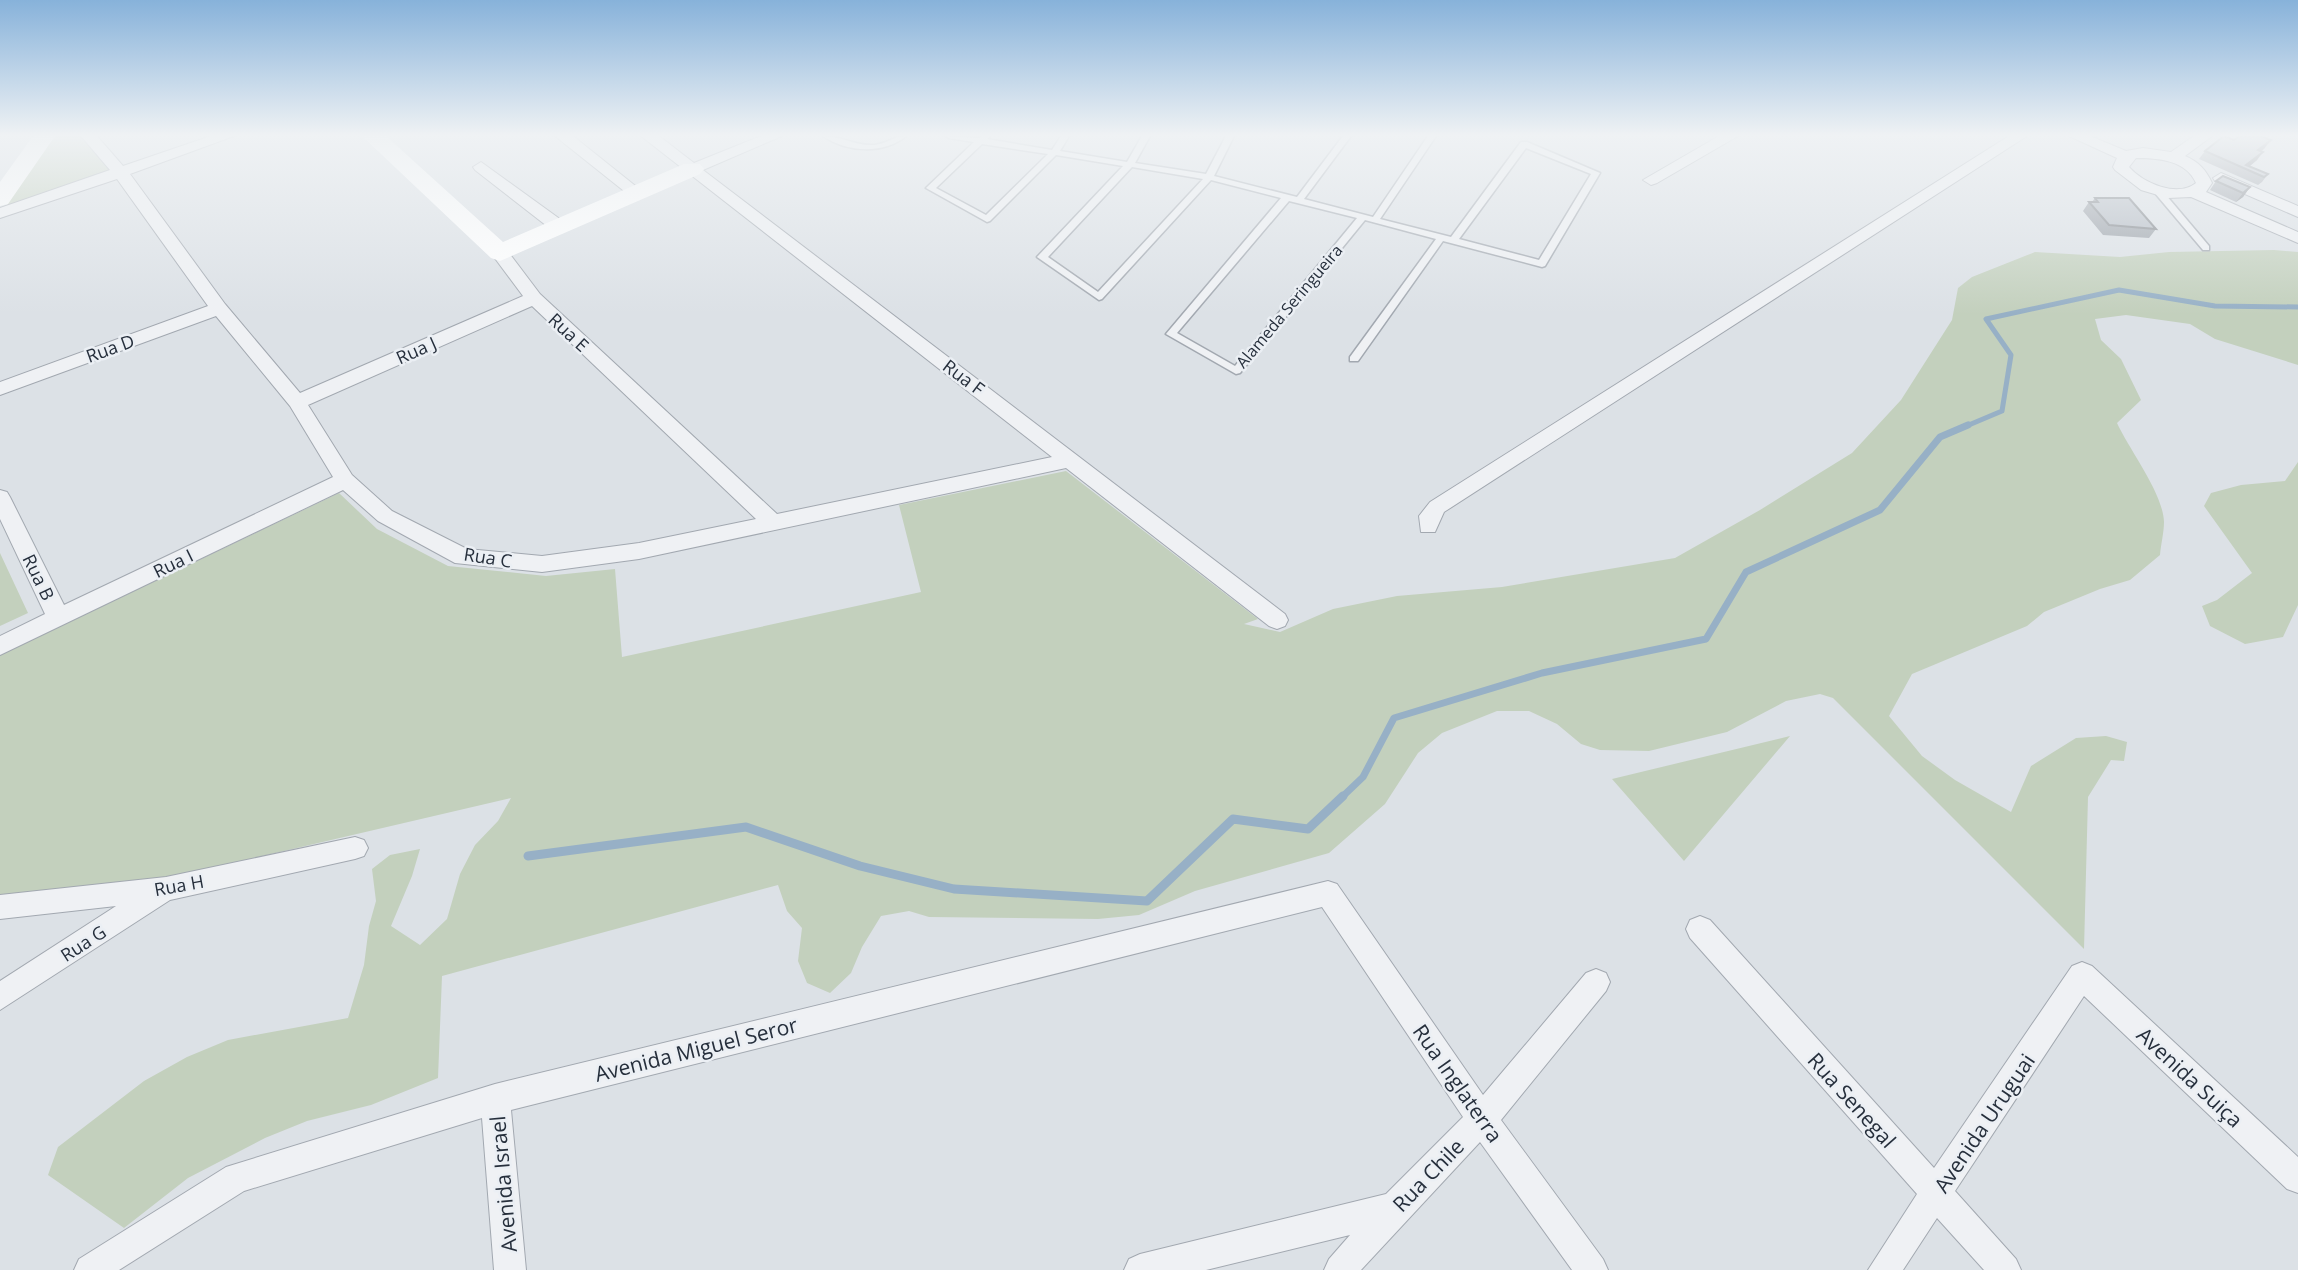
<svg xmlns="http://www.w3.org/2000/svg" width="2298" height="1270" font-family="'Open Sans',sans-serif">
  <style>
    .green { fill: #c3d0bd }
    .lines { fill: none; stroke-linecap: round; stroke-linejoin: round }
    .stream-far2 { stroke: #97b0c6; stroke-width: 5 }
    .stream-far1 { stroke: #97b0c6; stroke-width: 7 }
    .stream { stroke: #97b0c6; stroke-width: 9 }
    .lane-casing { stroke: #a2a8b0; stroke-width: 3 }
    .street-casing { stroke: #a2a8b0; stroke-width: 2 }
    .lane { fill: #eff1f4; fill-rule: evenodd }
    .street { fill: #eff1f4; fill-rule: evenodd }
    .secondary { fill: #fff; fill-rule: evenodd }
    .wall { fill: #9aa0a8 }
    .shaded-wall { fill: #7d8288 }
    .building { fill: #b3bac3; stroke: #7d8288; stroke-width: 2 }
    .labels { text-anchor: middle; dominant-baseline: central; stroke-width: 5; stroke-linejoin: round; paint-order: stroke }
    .far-street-label { font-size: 16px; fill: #262f3c; stroke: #ebeff4 }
    .street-label { font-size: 18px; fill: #262f3c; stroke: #ebeff4 }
    .near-street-label { font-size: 21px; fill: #262f3c; stroke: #ebeff4 }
  </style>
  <rect width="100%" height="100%" fill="#dce1e6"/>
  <path class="green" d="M 54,136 L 84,136 L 113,169 L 6,206 Z
    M 2274,250 L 2298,252 L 2298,365 L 2215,339 L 2190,324 L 2126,315 L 2095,319 L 2101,340 L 2121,359 L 2141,400 L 2117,423 C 2130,451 2163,493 2164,522 C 2164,532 2161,544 2160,555 L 2130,580 L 2100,589 L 2044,612 L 2027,626 L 1912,674 L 1889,716 L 1922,756 L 1955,780 L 2011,812 L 2031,766 L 2076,738 L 2106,736 L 2127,742 L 2124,761 L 2111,760 L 2088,797 L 2084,949 L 1833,698 L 1820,694 L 1786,701 L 1727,732 L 1649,751 L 1600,750 L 1581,744 L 1557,724 L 1529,711 L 1497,711 L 1442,733 L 1418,753 L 1385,804 L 1329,853 L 1195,891 L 1139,915 L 1098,919 L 929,917 L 909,911 L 881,916 L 862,947 L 851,973 L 830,993 L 807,983 L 798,961 L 802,928 L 787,911 L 778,885 L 442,976 L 438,1078 L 371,1105 L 307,1121 L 265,1138 L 188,1178 L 124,1228 L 48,1175 L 58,1147 L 144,1081 L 187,1057 L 228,1040 L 348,1018 L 364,965 L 369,926 L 376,901 L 372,869 L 390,855 L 420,849 L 412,876 L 391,926 L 420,945 L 447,919 L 460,874 L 475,845 L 498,821 L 511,798 L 168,878 L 0,896 L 0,655 L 339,493 L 377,529 L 448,566 L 546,576 L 615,569 L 622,657 L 921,592 L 899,505 L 1066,471 L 1258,619 L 1244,624 L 1280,632 L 1333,609 L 1397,596 L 1502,587 L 1675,558 L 1760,510 L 1852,453 L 1901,400 L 1952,320 L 1958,288 L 1972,277 L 2035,252 L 2120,257 L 2169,252 Z
    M 2298,462 L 2298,605 L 2283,637 L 2245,644 L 2210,626 L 2202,606 L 2217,600 L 2252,573 L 2204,506 L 2211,493 L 2241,485 L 2285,481 Z
    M 0,553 L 28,613 L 0,626 Z
    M 1790,736 L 1684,861 L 1612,779 Z"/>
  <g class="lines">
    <path class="stream-far2" d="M 1964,427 L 2002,411 L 2011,355 L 1986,319 L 2119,290 L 2215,306 L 2298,307"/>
    <path class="stream-far1" d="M 1341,798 L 1363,777 L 1394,718 L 1542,673 L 1706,639 L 1746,572 L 1880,510 L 1940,437 L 1968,425"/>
    <path class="stream" d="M 528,856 L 746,827 L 860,866 L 954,889 L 1147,901 L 1233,819 L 1308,829 L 1343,796"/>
    <defs>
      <path id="lane" d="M 823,136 C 840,136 856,146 874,145 C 886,144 894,136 906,136 C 883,155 846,152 823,136 Z
        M 945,136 L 979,138 L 981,136 L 990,136 L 987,139 L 1052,150 L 1061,136 L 1069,136 L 1060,151 L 1127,162 L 1142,136 L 1150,136 L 1135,163 L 1206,174 L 1226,136 L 1234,136 L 1214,176 L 1297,197 L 1343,136 L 1351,136 L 1304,199 L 1373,217 L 1428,136 L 1436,136 L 1380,219 L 1451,237 L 1521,142 L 1527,142 L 1600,173 L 1545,266 L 1542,267 L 1443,241 L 1358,361 L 1350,361 L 1350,357 L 1436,239 L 1365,220 L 1240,373 L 1236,374 L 1166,334 L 1281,198 L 1211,180 L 1102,299 L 1099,300 L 1037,257 L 1123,166 L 1056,155 L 990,221 L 987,222 L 926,188 L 974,142 L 949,138 ZM 982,144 L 1048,154 L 986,215 L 936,188 ZM 1526,148 L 1591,174 L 1539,260 L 1459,239 ZM 1132,167 L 1203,179 L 1098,292 L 1048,257 ZM 1289,201 L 1357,218 L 1235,366 L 1177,333 Z
        M 2157,187 L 2160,188 L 2209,246 L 2209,250 L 2203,250 L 2154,192 L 2154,188 Z"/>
      <path id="street" d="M 81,136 L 97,136 L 123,166 L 211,136 L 234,136 L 130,174 L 225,304 L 300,393 L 523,296 L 491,253 L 500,248 L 506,249 L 540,294 L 777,514 L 1052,457 L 641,136 L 659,136 L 694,163 L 761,136 L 782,136 L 703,170 L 1285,614 L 1288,620 L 1285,626 L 1277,629 L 1269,626 L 1066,468 L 639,559 L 542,572 L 455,563 L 378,521 L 343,490 L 0,655 L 0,636 L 45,614 L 0,519 L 0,490 L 7,492 L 10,497 L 64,605 L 333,477 L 290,406 L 216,316 L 0,395 L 0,382 L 208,306 L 117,179 L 0,218 L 0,208 L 110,170 ZM 532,306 L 756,519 L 639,543 L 542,556 L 467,549 L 392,511 L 352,475 L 308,405 Z
        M 555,136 L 573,136 L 643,192 L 641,195 L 629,195 Z
        M 1719,136 L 1738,136 L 1657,183 L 1651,185 L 1643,180 Z
        M 2009,136 L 2027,136 L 1444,512 L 1435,532 L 1421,532 L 1419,516 L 1430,502 Z
        M 2069,136 L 2090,136 L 2126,151 L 2143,148 L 2171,152 L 2194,136 L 2212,136 L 2185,156 C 2199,162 2206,170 2212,183 L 2206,192 L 2298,232 L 2298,243 L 2191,197 L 2168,198 L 2141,190 L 2115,170 L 2113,167 L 2117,158 ZM 2136,158 C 2158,158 2186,160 2196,183 C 2177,198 2143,183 2129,167 Z
        M 481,162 L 564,222 L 566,226 L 564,230 L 552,230 L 475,170 L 473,167 Z
        M 2221,173 L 2298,206 L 2298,217 L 2215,181 L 2213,178 Z
        M 355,837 L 364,840 L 368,848 L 364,856 L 355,859 L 170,900 L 0,1010 L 0,981 L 116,906 L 0,919 L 0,895 L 166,877 Z
        M 1328,881 L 1337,884 L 1483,1095 L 1586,973 L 1596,969 L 1606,973 L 1610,982 L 1606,991 L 1501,1120 L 1603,1259 L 1608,1270 L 1572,1270 L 1480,1142 L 1361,1270 L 1324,1270 L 1329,1259 L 1350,1235 L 1206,1270 L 1124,1270 L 1129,1259 L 1140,1254 L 1386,1194 L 1463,1117 L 1322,907 L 511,1110 L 526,1270 L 494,1270 L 482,1118 L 244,1191 L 119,1270 L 74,1270 L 79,1259 L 226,1167 L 495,1084 Z
        M 1700,916 L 1710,920 L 1934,1168 L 2072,966 L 2082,962 L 2092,966 L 2298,1157 L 2298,1193 L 2287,1189 L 2084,996 L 1955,1191 L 2016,1259 L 2021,1270 L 1984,1270 L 1937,1218 L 1903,1270 L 1868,1270 L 1917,1194 L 1690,938 L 1686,929 L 1690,920 Z"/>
    </defs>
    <use href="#lane" class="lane-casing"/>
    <use href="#street" class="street-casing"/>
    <use href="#lane" class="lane"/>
    <use href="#street" class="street"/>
    <path class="secondary" d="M 33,136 L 55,136 L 8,204 L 0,206 L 0,182 Z
      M 362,136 L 386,136 L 503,242 L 684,164 L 700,164 L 704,169 L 700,174 L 500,261 L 491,258 Z"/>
  </g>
  <path class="wall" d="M 2234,140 L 2271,140 L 2261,151 L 2257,160 L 2250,166 L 2268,174 L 2262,182 L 2258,185 L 2199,159 L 2205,151 Z
    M 2216,181 L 2250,187 L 2243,197 L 2236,202 L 2210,190 Z
    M 2095,198 L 2156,229 L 2149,238 L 2103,235 L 2083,211 L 2089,202 L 2092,202 Z"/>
  <path class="shaded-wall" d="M 2271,140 L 2264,149 L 2252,158 L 2258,150 Z
    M 2263,152 L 2257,160 L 2246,169 L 2246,165 Z
    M 2250,187 L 2243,197 L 2236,202 L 2243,193 Z"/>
  <path class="building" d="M 2224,136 L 2234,140 L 2240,136 L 2260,136 L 2271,140 L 2258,150 L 2263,152 L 2246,165 L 2268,174 L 2264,177 L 2205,151 Z
    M 2223,176 L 2250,187 L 2243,193 L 2216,181 Z
    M 2095,198 L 2129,198 L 2156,229 L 2109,225 L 2089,202 L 2098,202 Z"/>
  <linearGradient id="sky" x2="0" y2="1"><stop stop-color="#87b2da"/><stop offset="0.43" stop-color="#eff2f4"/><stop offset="1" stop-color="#eff2f4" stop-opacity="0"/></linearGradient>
  <rect width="2298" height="314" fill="url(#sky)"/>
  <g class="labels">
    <g class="far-street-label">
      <text transform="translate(1289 306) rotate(-50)">Alameda Seringueira</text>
    </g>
    <g class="street-label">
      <text transform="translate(569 332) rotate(43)">Rua E</text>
      <text transform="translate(110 348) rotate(-20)">Rua D</text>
      <text transform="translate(416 350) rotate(-24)">Rua J</text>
      <text transform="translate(964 377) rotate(37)">Rua F</text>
      <text transform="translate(488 557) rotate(9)">Rua C</text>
      <text transform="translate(173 563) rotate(-26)">Rua I</text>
      <text transform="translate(39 577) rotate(64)">Rua B</text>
      <text transform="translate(179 885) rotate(-10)">Rua H</text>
      <text transform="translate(83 943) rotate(-33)">Rua G</text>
    </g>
    <g class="near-street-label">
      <text transform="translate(696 1049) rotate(-14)">Avenida Miguel Seror</text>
      <text transform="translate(2190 1077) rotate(43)">Avenida Suiça</text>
      <text transform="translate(1458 1083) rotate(55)">Rua Inglaterra</text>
      <text transform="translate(1852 1100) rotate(48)">Rua Senegal</text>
      <text transform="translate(1984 1123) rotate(-56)">Avenida Uruguai</text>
      <text transform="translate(1428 1175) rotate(-46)">Rua Chile</text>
      <text transform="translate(503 1184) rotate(-95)">Avenida Israel</text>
    </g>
  </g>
</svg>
